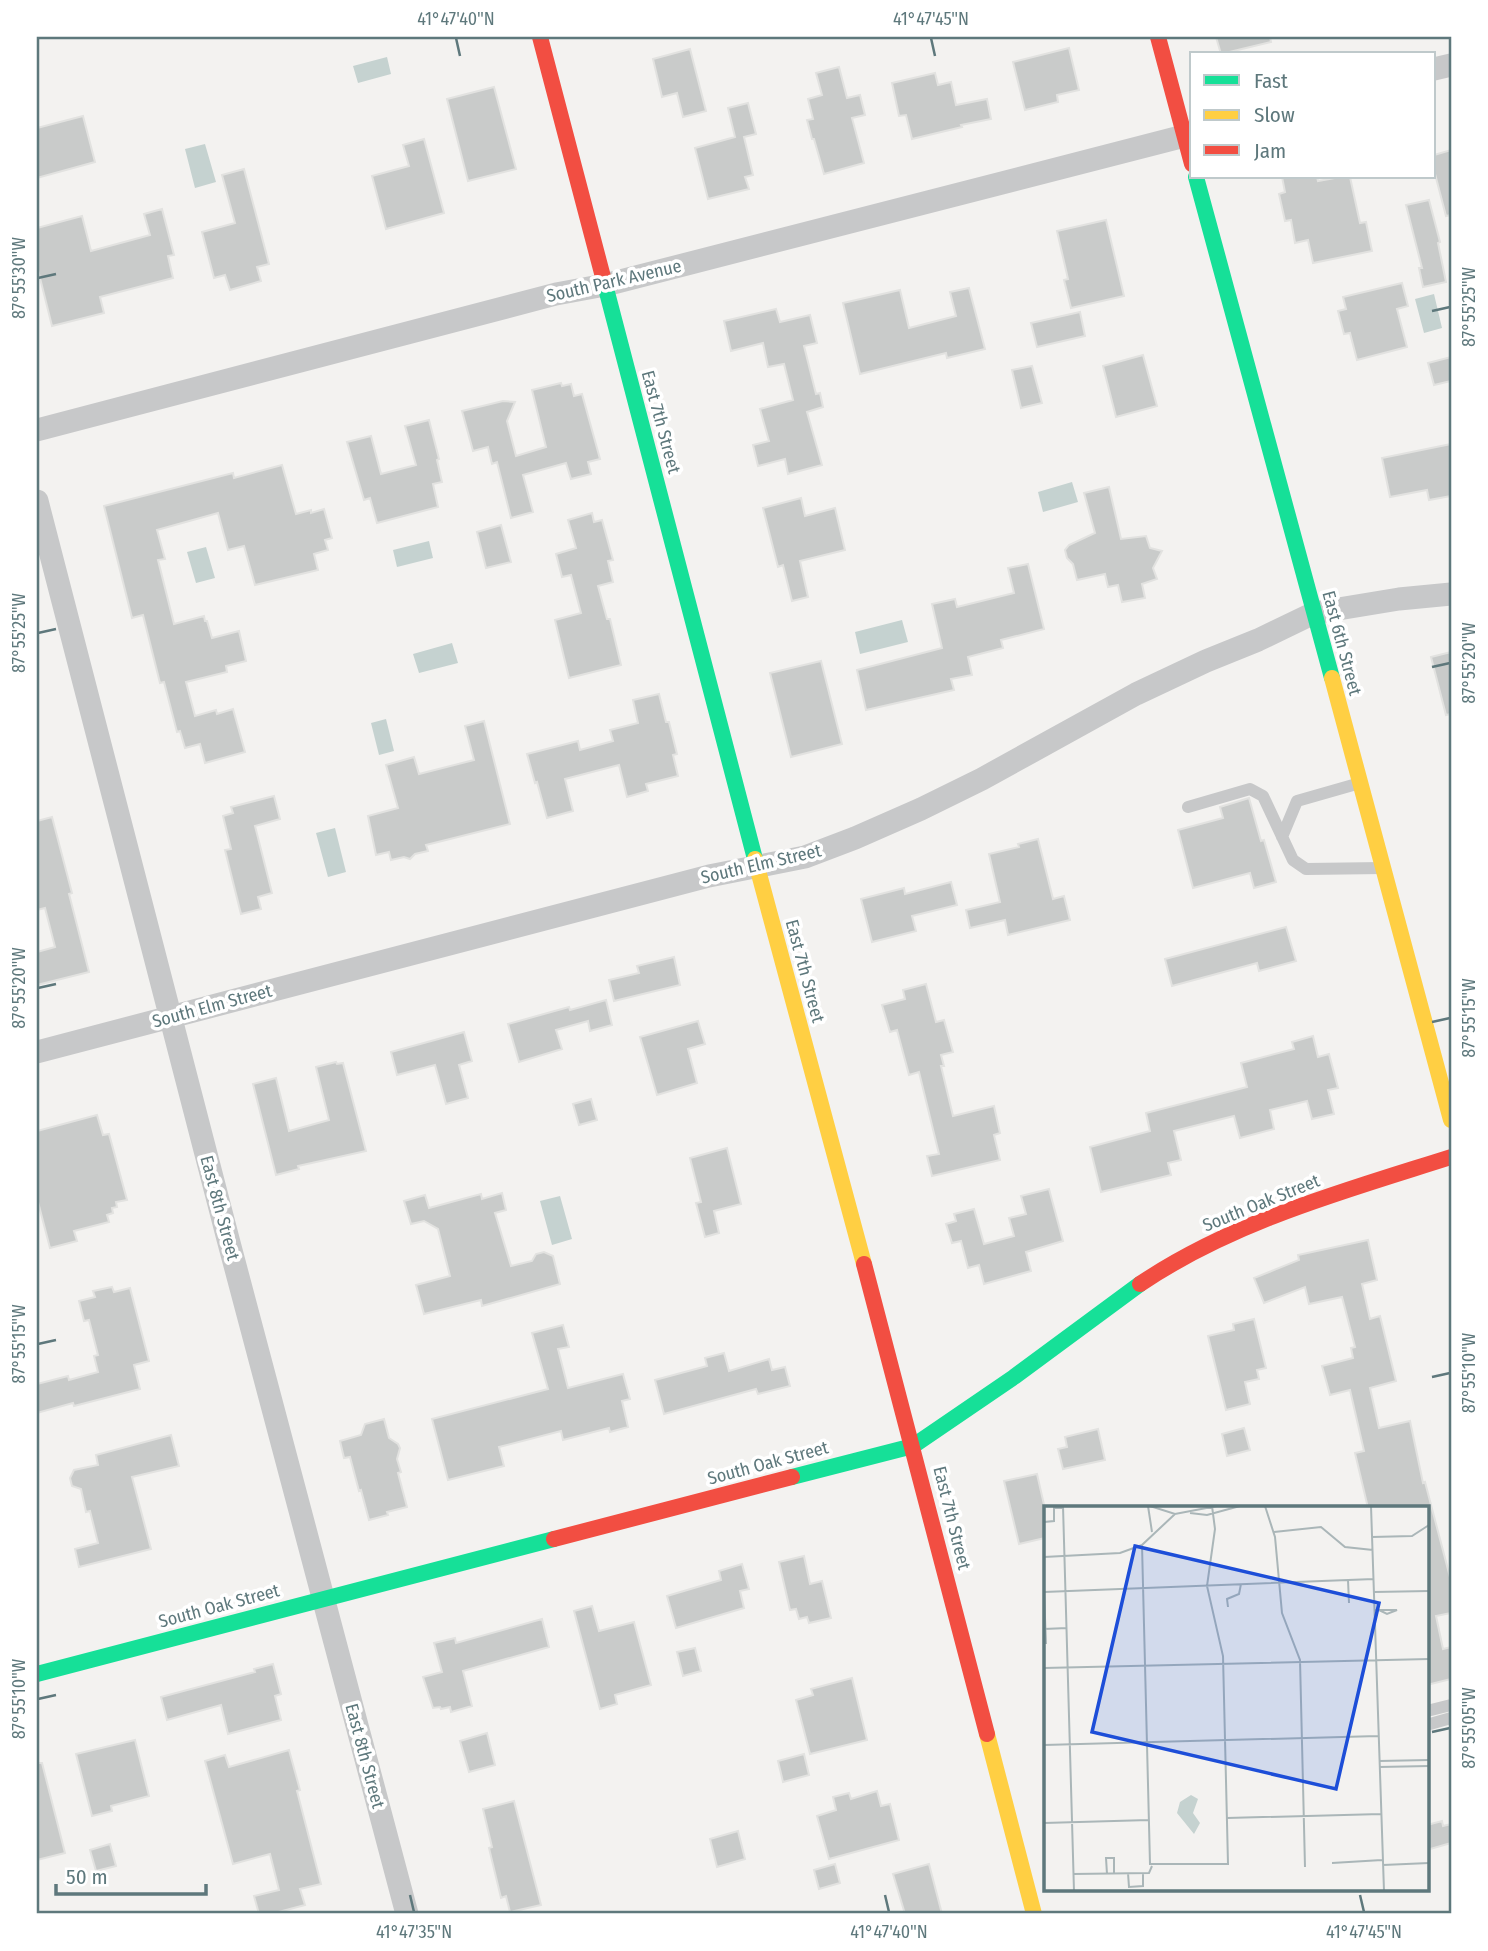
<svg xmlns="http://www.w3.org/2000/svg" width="1488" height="1951" font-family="'Fira Sans Condensed',sans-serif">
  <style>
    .water { fill: #c5d2d0 }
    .building { fill: #c9cbca; stroke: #e2e2e0; stroke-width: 2 }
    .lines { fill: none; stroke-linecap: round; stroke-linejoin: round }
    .lane { stroke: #c7c8c9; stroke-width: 12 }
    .street { stroke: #c7c8c9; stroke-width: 23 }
    .fast { stroke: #16e098; stroke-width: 16 }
    .slow { stroke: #ffcf43; stroke-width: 16 }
    .jam { stroke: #f24e42; stroke-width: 16 }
    .ticks { fill: none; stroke: #5e787c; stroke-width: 2.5 }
    .labels { text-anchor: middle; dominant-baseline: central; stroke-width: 7; stroke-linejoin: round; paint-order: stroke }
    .street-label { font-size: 18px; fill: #5e787c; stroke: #fff }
    .inset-road { fill: none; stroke: #aab6b8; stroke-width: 2 }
    .view { fill: #1d4ed8; fill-opacity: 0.15; stroke: #1d4ed8; stroke-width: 3.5 }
    .inset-edge { fill: none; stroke: #5e787c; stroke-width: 3.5 }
    .neatline { fill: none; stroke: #5e787c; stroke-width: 2.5 }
    .ticks-label { font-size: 18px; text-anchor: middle; fill: #5e787c }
  </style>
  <rect width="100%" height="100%" fill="#f3f2f0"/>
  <path class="water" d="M 387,57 L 391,74 L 358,83 L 353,66 Z
    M 205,144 L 216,182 L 195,188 L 185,149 Z
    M 1434,294 L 1442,328 L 1424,333 L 1415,299 Z
    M 1072,482 L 1078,502 L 1043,512 L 1038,492 Z
    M 429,541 L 433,558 L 397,567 L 393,550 Z
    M 206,547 L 215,578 L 196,583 L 187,552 Z
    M 902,620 L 908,642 L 860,654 L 855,632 Z
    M 452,643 L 458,663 L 419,673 L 413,654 Z
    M 386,719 L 394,751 L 379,755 L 371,723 Z
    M 335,828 L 346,872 L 328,877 L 316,833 Z
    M 560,1196 L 572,1239 L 552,1245 L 540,1201 Z"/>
  <path class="building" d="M 1216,37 L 1270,37 L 1271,42 L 1221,54 Z
    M 1069,48 L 1079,90 L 1057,95 L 1058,102 L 1025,110 L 1013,62 Z
    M 690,49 L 706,111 L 683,117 L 677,93 L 662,97 L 653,59 Z
    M 839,67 L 847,98 L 860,95 L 865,115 L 852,118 L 864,163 L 824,174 L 814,139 L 812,139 L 807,120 L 813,119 L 808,99 L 822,95 L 816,73 Z
    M 935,73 L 938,85 L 951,82 L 956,105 L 987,99 L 991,119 L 961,125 L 962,127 L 912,139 L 906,115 L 899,116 L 892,83 Z
    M 494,87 L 516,169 L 468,181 L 447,99 Z
    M 748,103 L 756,134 L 744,137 L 753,175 L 745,177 L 749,189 L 708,199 L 695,148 L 735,137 L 728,108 Z
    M 83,116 L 95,162 L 37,178 L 37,128 Z
    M 424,139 L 444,213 L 386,229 L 372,176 L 409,166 L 403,145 Z
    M 1451,150 L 1451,215 L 1446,216 L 1434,170 L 1434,155 Z
    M 244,169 L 269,264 L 257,267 L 261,281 L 230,290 L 225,275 L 214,278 L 202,232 L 235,223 L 222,175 Z
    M 1282,177 L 1317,177 L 1318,181 L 1340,177 L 1350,177 L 1360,223 L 1366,222 L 1372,251 L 1313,263 L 1308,240 L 1295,243 L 1291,220 L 1285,221 L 1279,194 L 1285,192 Z
    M 1429,200 L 1440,242 L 1438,243 L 1446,282 L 1423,287 L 1419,268 L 1422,268 L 1406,205 Z
    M 162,209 L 174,255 L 168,256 L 173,278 L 100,297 L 104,313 L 52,326 L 37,266 L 37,228 L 82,216 L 91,251 L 150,235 L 144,214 Z
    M 1106,220 L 1124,296 L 1071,308 L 1064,280 L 1068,279 L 1057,231 Z
    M 1402,283 L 1408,306 L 1397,309 L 1407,347 L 1357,360 L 1350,333 L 1344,334 L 1338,311 L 1346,309 L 1343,297 Z
    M 969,288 L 985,349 L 947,358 L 946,353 L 860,374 L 843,303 L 900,290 L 909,328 L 956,316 L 950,292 Z
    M 776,309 L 780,322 L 810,315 L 817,343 L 804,346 L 816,394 L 820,393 L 823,407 L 807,412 L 822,465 L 788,474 L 785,459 L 758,466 L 753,445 L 769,441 L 760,409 L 793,400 L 784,364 L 768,367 L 763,343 L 731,351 L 724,321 Z
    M 1080,312 L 1085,336 L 1037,347 L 1031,323 Z
    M 1143,355 L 1157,406 L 1116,417 L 1103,366 Z
    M 1451,357 L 1451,381 L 1434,385 L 1428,363 Z
    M 1032,366 L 1042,403 L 1021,408 L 1012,370 Z
    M 561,383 L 562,386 L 571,384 L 574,396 L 582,394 L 600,459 L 588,462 L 591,474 L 571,479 L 566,463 L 523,475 L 533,512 L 511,518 L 497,462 L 492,464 L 488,447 L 473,451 L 462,411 L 503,401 L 515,402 L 507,421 L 516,456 L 546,447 L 532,390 Z
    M 429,420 L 439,459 L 437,460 L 442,482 L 433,484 L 438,507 L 377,523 L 370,498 L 364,500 L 347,442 L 371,436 L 381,474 L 416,465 L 405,426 Z
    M 1451,444 L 1451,496 L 1429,500 L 1427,490 L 1390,497 L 1382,458 Z
    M 282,465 L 296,514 L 311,510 L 311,513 L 324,509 L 332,538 L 325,540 L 328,550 L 314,554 L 318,570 L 255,585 L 244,546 L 228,550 L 218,513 L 157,530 L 165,559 L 158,560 L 174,624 L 204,616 L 205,621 L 207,621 L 212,638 L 239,631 L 246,661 L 226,666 L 227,672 L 186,682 L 195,716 L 216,710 L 217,714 L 233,709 L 245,752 L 205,763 L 200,744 L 185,748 L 180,731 L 177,732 L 164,682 L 160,683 L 143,615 L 132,618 L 104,506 L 233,473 L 234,478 Z
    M 1109,487 L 1121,539 L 1146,536 L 1150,548 L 1162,551 L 1153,568 L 1157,579 L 1142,584 L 1145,598 L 1122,602 L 1118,585 L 1108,587 L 1105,574 L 1077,580 L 1073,564 L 1067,558 L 1065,550 L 1069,545 L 1095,533 L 1084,493 Z
    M 801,498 L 805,516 L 835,508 L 845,550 L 800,561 L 808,597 L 792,601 L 783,565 L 778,567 L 763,508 Z
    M 592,513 L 594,522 L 602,520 L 613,560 L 608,561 L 613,582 L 598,586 L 607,619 L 610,619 L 621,665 L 569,678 L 555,620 L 581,613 L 571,575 L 562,577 L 556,554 L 576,548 L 568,520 Z
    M 501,525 L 511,562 L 486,568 L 477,532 Z
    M 1028,564 L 1044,629 L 1001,640 L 1003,648 L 968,657 L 972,675 L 951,679 L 954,690 L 866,710 L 857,670 L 942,648 L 932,604 L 955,599 L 957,607 L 1014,593 L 1008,568 Z
    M 1451,652 L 1451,714 L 1446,715 L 1431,657 Z
    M 821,661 L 842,744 L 791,757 L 770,673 Z
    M 659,694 L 666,722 L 669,722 L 677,754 L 673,755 L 678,776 L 646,784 L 648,791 L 627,797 L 619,765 L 565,779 L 573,811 L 547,818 L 537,782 L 535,783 L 527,754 L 578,741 L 580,750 L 613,741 L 610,730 L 638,723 L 633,700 Z
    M 484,721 L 510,824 L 426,845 L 428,851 L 415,854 L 410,859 L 404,857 L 391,860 L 389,852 L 376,855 L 368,816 L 398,808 L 386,765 L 414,757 L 419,774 L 474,760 L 465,726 Z
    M 274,796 L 280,819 L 255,826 L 272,893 L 258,897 L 261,909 L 241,914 L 225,850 L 231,849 L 223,816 L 233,813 L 231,807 Z
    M 1249,798 L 1261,841 L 1264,840 L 1276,882 L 1254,888 L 1250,873 L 1193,888 L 1178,830 L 1223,818 L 1220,807 Z
    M 52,817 L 72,893 L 69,894 L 89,972 L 37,985 L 37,952 L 55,947 L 45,908 L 37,910 L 37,821 Z
    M 1038,839 L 1053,899 L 1064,896 L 1070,920 L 1008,935 L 1005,920 L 970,928 L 966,910 L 1000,902 L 989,854 L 1019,847 L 1018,844 Z
    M 951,882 L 957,905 L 912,916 L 916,931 L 872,942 L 861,899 L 904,888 L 905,894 Z
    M 1286,927 L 1296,961 L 1259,971 L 1257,963 L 1172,986 L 1165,959 Z
    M 674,957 L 680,985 L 614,1001 L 609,980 L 639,973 L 637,966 Z
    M 926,984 L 936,1022 L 944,1020 L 953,1052 L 941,1055 L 944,1066 L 941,1066 L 953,1116 L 994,1106 L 1000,1133 L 994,1135 L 1000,1160 L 932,1176 L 927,1156 L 939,1154 L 919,1072 L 909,1075 L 897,1030 L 890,1032 L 882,1005 L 905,999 L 903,990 Z
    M 606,1000 L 612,1025 L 590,1031 L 588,1021 L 556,1030 L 562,1049 L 519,1062 L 508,1024 L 569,1007 L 570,1010 Z
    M 698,1021 L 705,1044 L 688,1049 L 697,1083 L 657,1095 L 640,1037 Z
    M 464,1032 L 472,1061 L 459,1065 L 468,1098 L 446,1104 L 435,1065 L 397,1075 L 391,1052 Z
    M 1313,1036 L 1318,1057 L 1329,1054 L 1338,1088 L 1328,1090 L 1334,1114 L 1312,1119 L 1307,1101 L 1270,1110 L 1274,1129 L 1240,1138 L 1234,1116 L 1174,1131 L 1181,1160 L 1168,1163 L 1171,1175 L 1101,1192 L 1090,1147 L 1150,1131 L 1146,1113 L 1247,1087 L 1241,1063 L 1294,1049 L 1292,1042 Z
    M 336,1062 L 337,1064 L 343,1063 L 366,1151 L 298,1166 L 299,1169 L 276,1175 L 253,1084 L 276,1078 L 289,1131 L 329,1120 L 316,1067 Z
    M 591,1099 L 597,1120 L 579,1125 L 573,1104 Z
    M 97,1115 L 103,1135 L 109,1134 L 127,1200 L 116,1202 L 117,1207 L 112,1208 L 113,1213 L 107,1215 L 109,1222 L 74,1231 L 77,1241 L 50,1248 L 37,1198 L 37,1131 Z
    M 727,1148 L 741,1204 L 714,1211 L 719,1233 L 705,1237 L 696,1203 L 701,1202 L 690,1158 Z
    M 1049,1189 L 1063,1241 L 1026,1252 L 1031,1271 L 984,1284 L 979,1265 L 968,1268 L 961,1241 L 952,1243 L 946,1224 L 956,1221 L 954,1214 L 974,1209 L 984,1244 L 1014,1236 L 1009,1218 L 1026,1214 L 1021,1196 Z
    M 502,1193 L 506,1210 L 495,1213 L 511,1266 L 532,1261 L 536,1254 L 544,1252 L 553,1256 L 560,1284 L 482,1306 L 481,1300 L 424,1314 L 416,1285 L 450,1276 L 438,1229 L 424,1221 L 411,1224 L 404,1201 L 425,1195 L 429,1208 L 481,1194 L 482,1199 Z
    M 1368,1240 L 1377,1280 L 1362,1284 L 1370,1319 L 1380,1316 L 1396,1381 L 1370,1388 L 1379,1428 L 1410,1421 L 1423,1483 L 1425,1482 L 1451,1581 L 1451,1613 L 1436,1616 L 1443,1649 L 1451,1647 L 1451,1679 L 1427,1685 L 1427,1508 L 1368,1508 L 1355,1453 L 1364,1451 L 1350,1390 L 1330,1395 L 1322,1366 L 1353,1358 L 1351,1348 L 1355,1347 L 1342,1297 L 1309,1304 L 1305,1287 L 1264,1303 L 1254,1278 L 1299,1260 L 1298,1255 Z
    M 112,1287 L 114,1292 L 130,1288 L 149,1361 L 134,1365 L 140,1389 L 74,1406 L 73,1403 L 37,1413 L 37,1384 L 68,1376 L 69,1380 L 98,1372 L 94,1356 L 98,1355 L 89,1320 L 84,1321 L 79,1301 L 95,1297 L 93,1291 Z
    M 1254,1319 L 1266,1368 L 1257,1370 L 1259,1379 L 1245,1382 L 1250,1404 L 1226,1410 L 1208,1336 L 1234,1330 L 1233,1324 Z
    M 563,1325 L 569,1347 L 558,1349 L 568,1388 L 623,1374 L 630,1399 L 622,1401 L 628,1427 L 610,1432 L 609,1428 L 563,1440 L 561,1431 L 499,1447 L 504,1466 L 448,1480 L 432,1419 L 548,1389 L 532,1333 Z
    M 724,1353 L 729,1371 L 769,1359 L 772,1370 L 785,1367 L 790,1386 L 758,1394 L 756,1389 L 664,1414 L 655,1380 L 707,1366 L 705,1358 Z
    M 384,1419 L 389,1438 L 398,1444 L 400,1448 L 397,1459 L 401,1472 L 398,1473 L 407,1507 L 387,1512 L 388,1515 L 369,1520 L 361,1490 L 359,1491 L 350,1457 L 344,1458 L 340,1441 L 361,1435 L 365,1424 Z
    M 1244,1428 L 1250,1450 L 1227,1456 L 1222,1434 Z
    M 1098,1429 L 1105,1460 L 1063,1469 L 1058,1449 L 1067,1447 L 1065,1437 Z
    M 171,1435 L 179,1466 L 132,1477 L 151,1549 L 79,1567 L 75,1549 L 98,1543 L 90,1511 L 86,1512 L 81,1489 L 72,1486 L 70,1478 L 74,1470 L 98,1465 L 96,1455 Z
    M 1037,1474 L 1045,1509 L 1045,1538 L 1019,1544 L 1004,1481 Z
    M 804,1556 L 810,1584 L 822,1581 L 831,1618 L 809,1623 L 807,1617 L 799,1619 L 796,1609 L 790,1610 L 779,1562 Z
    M 742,1564 L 749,1589 L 740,1591 L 744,1608 L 676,1628 L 667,1596 L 721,1580 L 719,1571 Z
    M 592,1606 L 599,1631 L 634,1622 L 651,1685 L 615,1695 L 617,1704 L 600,1709 L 574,1611 Z
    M 542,1619 L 549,1647 L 463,1671 L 472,1706 L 451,1712 L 450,1707 L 441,1709 L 440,1707 L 433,1708 L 423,1677 L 442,1672 L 434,1643 L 455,1638 L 456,1643 Z
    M 695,1648 L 701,1671 L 683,1676 L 677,1652 Z
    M 273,1664 L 281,1694 L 275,1696 L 281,1720 L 228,1734 L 221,1705 L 167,1720 L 161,1697 L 255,1672 L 254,1669 Z
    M 852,1678 L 867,1740 L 810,1754 L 796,1700 L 813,1695 L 811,1689 Z
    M 487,1733 L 495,1765 L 469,1772 L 460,1741 Z
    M 135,1740 L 149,1796 L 111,1806 L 112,1811 L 92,1816 L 76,1754 Z
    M 289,1750 L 300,1790 L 297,1791 L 321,1884 L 300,1889 L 305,1905 L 271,1914 L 259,1914 L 254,1896 L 279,1890 L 270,1854 L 233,1864 L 205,1761 L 225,1755 L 229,1767 Z
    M 804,1754 L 809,1775 L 783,1782 L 778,1761 Z
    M 37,1763 L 42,1763 L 65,1853 L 37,1860 Z
    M 877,1791 L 881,1806 L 890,1804 L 899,1840 L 829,1859 L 817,1816 L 836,1810 L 833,1797 L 849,1793 L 851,1799 Z
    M 514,1801 L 541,1905 L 510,1912 L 506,1896 L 501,1898 L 489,1848 L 492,1847 L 483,1809 Z
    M 1442,1821 L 1443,1826 L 1451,1824 L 1451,1843 L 1427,1850 L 1427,1825 Z
    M 738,1831 L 745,1859 L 717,1867 L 710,1839 Z
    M 110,1844 L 116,1866 L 96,1871 L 90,1850 Z
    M 835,1864 L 840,1883 L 819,1889 L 814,1870 Z
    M 929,1864 L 942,1914 L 905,1914 L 893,1874 Z"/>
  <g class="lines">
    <path class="lane" d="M 1188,807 L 1250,789 L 1263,796 L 1293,860 L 1306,869 L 1383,868
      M 1282,837 L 1297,801 L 1360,783
      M 1427,1711 L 1451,1705
      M 1430,1724 L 1451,1718"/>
    <path class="street" d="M 1434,69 L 1451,65
      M 37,430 L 556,294 L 605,285 L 1192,134
      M 37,501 L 228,1239 L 407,1914
      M 37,1052 L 709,876 L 805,857 L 855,838 L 921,809 L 982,779 L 1136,694 L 1206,661 L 1258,640 L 1314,613 L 1399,599 L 1451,594"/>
    <path class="fast" d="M 1196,177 L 1332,678
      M 603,277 L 755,859
      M 792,1477 L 913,1446 L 1014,1377 L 1140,1284
      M 37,1674 L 554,1539"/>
    <path class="slow" d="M 1332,678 L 1451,1120
      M 755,859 L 864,1264
      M 987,1734 L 1034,1914"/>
    <path class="jam" d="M 540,37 L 603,277
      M 1158,37 L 1192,164
      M 864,1264 L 987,1734
      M 1140,1284 C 1234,1221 1344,1191 1451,1157
      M 554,1539 L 792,1477"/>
  </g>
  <path class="ticks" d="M 456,38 L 460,56M 931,38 L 935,56M 38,278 L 56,274M 1432,311 L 1450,307M 38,633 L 56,629M 1432,667 L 1450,663M 38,988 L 56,984M 1432,1022 L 1450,1018M 38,1344 L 56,1340M 1432,1377 L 1450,1373M 38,1699 L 56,1695M 1432,1732 L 1450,1728M 410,1895 L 414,1912M 885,1895 L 889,1912M 1360,1895 L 1364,1912"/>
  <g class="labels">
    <g class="street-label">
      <text transform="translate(614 281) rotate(-13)">South Park Avenue</text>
      <text transform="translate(661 422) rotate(75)">East 7th Street</text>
      <text transform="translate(1342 643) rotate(75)">East 6th Street</text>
      <text transform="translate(761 864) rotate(-13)">South Elm Street</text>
      <text transform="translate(805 971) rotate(75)">East 7th Street</text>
      <text transform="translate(212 1006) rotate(-15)">South Elm Street</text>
      <text transform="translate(1261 1203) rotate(-22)">South Oak Street</text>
      <text transform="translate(220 1208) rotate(75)">East 8th Street</text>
      <text transform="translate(768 1463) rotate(-15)">South Oak Street</text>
      <text transform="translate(952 1518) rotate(76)">East 7th Street</text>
      <text transform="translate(219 1606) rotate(-15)">South Oak Street</text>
      <text transform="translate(365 1756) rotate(75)">East 8th Street</text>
    </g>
  </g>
  <g transform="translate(1044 1506)">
    <rect width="385" height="385" fill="#f3f2f0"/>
    <path d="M 147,289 L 154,293 L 149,307 L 156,317 L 150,328 L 133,307 L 136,296 Z" fill="#c5d2d0"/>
    <path class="inset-road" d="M 19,0 L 30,385M 104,0 L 108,26M 106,0 L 131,8 L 173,0M 221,0 L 231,31 L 238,107 L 256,154 L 261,361M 327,0 L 340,385M 146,7 L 163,9 L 196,0M 131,8 L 98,39 L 106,358 L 184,358 L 179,150 L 163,80 L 171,23 L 168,0M 0,16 L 10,15 L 10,2 L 19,2M 230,26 L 277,21 L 301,41 L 329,44M 328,31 L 368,30 L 385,19M 0,51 L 76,47 L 98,39M 304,74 L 305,97M 0,86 L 330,73M 0,86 L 2,138M 330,86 L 385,85M 184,101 L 183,93 L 195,88 L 197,78M 330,104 L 353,104 L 343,108 L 335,104M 0,123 L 23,122M 0,162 L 385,153M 0,239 L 334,230M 335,255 L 385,254M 335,261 L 385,260M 183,312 L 337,308M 0,317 L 105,314M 288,357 L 338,354M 339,359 L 385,357M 84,367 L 85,381 L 99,380 L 99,367M 29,368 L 105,367 L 108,360M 63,368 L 62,352 L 70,352 L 70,367"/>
    <path class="view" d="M 91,40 L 335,97 L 292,283 L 48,226 Z"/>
    <rect width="385" height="385" class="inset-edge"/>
  </g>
  <rect width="1488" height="1951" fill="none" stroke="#ffffff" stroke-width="77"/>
  <rect x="1190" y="52" width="245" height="126" fill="#ffffff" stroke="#bfc9cb" stroke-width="2"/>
  <rect x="1204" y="75" width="35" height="10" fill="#16e098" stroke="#bfc9cb" stroke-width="2"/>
  <text x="1254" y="88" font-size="21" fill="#5e787c">Fast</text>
  <rect x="1204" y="110" width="35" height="10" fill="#ffcf43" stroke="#bfc9cb" stroke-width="2"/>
  <text x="1254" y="122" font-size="21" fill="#5e787c">Slow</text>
  <rect x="1204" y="145" width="35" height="10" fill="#f24e42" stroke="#bfc9cb" stroke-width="2"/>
  <text x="1254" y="158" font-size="21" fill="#5e787c">Jam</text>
  <path d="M56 1884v10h150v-10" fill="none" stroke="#5e787c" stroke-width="3.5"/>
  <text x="66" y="1884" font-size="21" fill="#5e787c" stroke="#ffffff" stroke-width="5" paint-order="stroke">50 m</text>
  <rect x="38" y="38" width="1412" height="1874" class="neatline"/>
  <g class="ticks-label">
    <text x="456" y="25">41°47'40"N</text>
    <text x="931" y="25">41°47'45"N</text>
    <text transform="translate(19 278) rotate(-90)" y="6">87°55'30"W</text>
    <text transform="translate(1469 307) rotate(-90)" y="6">87°55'25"W</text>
    <text transform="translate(19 633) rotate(-90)" y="6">87°55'25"W</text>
    <text transform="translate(1469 663) rotate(-90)" y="6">87°55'20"W</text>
    <text transform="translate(19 988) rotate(-90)" y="6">87°55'20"W</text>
    <text transform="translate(1469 1018) rotate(-90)" y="6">87°55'15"W</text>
    <text transform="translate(19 1344) rotate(-90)" y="6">87°55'15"W</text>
    <text transform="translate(1469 1373) rotate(-90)" y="6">87°55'10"W</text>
    <text transform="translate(19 1699) rotate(-90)" y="6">87°55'10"W</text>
    <text transform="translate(1469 1728) rotate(-90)" y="6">87°55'05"W</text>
    <text x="414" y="1938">41°47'35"N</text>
    <text x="889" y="1938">41°47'40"N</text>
    <text x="1364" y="1938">41°47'45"N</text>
  </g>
</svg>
